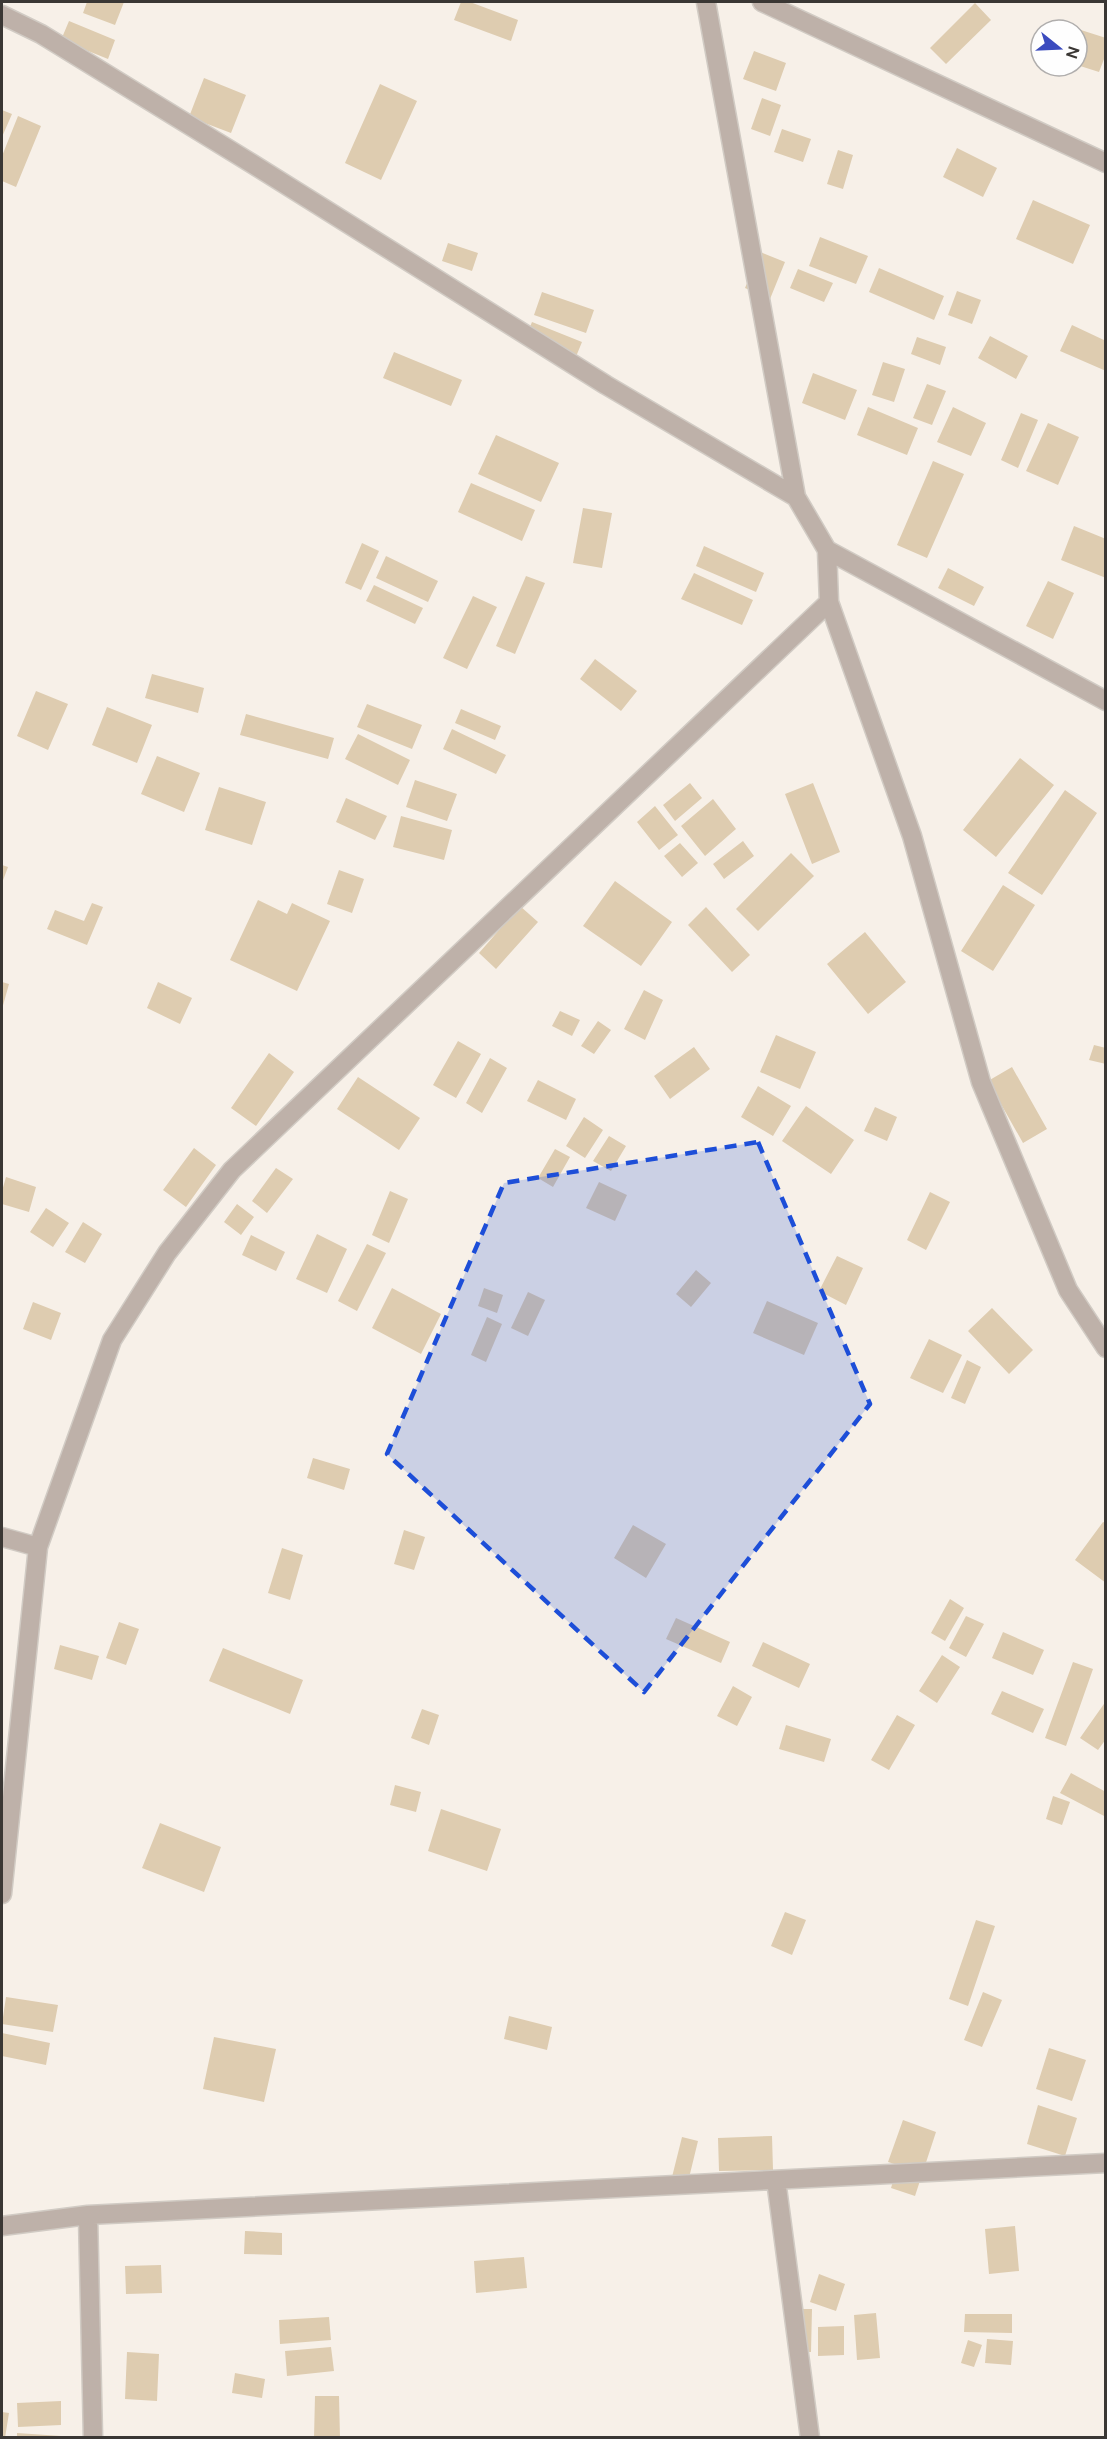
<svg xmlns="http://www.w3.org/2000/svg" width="1107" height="2439" font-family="'DM Sans',sans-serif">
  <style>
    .building { fill: #deccb0 }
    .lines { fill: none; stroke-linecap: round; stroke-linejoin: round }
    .minor-casing { stroke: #d1cbc4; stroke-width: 21 }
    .minor { stroke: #beb1a9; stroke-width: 18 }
    .marked { fill: #1d4ed8; fill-opacity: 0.2; stroke: #1d4ed8; stroke-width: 4.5; stroke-dasharray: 12 8; stroke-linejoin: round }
  </style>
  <rect width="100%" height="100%" fill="#f7f0e8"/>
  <path class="building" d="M 87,2 L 124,2 L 115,25 L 83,13 Z
    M 461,2 L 470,2 L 518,20 L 511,41 L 454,20 Z
    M 975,3 L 991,20 L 946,64 L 930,48 Z
    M 69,21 L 115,40 L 108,59 L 61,40 Z
    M 1059,23 L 1106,38 L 1106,54 L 1099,72 L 1077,65 L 1077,30 L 1057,30 Z
    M 754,51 L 786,63 L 776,91 L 743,79 Z
    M 204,78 L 246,95 L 231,133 L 189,117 Z
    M 380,84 L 417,101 L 381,180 L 345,163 Z
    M 762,98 L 781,105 L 770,136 L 751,129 Z
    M 2,110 L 12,114 L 2,137 Z
    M 18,116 L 41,126 L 16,187 L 2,181 L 2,156 Z
    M 782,129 L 811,139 L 803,162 L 774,152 Z
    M 957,148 L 997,168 L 983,197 L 943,177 Z
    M 838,150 L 853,155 L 843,189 L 827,184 Z
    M 1033,200 L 1090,225 L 1073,264 L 1016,239 Z
    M 820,237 L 868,256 L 856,284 L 809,266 Z
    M 448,243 L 478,253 L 472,271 L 442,261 Z
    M 760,252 L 785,262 L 770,299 L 745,288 Z
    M 879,268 L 944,296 L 934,320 L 869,292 Z
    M 798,269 L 833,283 L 824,302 L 790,288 Z
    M 957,291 L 981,300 L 972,324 L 948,315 Z
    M 542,292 L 594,310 L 586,333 L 534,315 Z
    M 532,322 L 582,342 L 575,359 L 525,339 Z
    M 1072,325 L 1106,341 L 1106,371 L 1060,351 Z
    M 990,336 L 1028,356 L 1016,379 L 978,358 Z
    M 917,337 L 946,347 L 940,365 L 911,354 Z
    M 394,352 L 462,380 L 451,406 L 383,378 Z
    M 883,362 L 905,369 L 894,402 L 872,395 Z
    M 813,373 L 857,390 L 845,420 L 802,403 Z
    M 927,384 L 946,391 L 932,425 L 913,418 Z
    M 868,407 L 918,428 L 907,455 L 857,435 Z
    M 953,407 L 986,423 L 971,456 L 937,442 Z
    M 1021,413 L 1038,420 L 1018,468 L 1001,460 Z
    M 1048,423 L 1079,437 L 1058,485 L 1026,471 Z
    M 496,435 L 559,463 L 541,502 L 478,474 Z
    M 933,461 L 964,474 L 927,558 L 897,545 Z
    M 471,483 L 535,510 L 522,541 L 458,512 Z
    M 583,508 L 612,513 L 602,568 L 573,563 Z
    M 1074,526 L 1106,539 L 1106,578 L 1061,560 Z
    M 362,543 L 379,551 L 361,590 L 345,583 Z
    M 704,546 L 764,573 L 756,592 L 696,566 Z
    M 386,556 L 438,581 L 428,602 L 376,578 Z
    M 948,568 L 984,587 L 974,606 L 938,588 Z
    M 694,573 L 753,600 L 742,625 L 681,599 Z
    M 526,576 L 545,583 L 515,654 L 496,646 Z
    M 1048,581 L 1074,593 L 1053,639 L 1026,626 Z
    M 374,585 L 423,608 L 415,624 L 366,601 Z
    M 473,596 L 497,607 L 467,669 L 443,658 Z
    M 595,659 L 637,691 L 621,711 L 580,679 Z
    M 152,674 L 204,688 L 198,713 L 145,698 Z
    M 36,691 L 68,704 L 48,750 L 17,736 Z
    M 367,704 L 422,725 L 412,749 L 357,727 Z
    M 107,707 L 152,725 L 137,763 L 92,745 Z
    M 461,709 L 501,726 L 495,740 L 455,723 Z
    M 246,714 L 334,738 L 328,759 L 240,735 Z
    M 452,729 L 506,755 L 496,774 L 443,749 Z
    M 358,734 L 410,760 L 398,785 L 345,759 Z
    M 157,756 L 200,773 L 184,812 L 141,794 Z
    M 1020,758 L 1054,785 L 996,857 L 963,830 Z
    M 415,780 L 457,794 L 447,821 L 406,807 Z
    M 690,783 L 702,798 L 675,821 L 663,805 Z
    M 813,783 L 840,852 L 812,864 L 785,794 Z
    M 219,787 L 266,802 L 252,845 L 205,830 Z
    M 1065,790 L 1097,813 L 1042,895 L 1008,873 Z
    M 346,798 L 387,816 L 375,840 L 336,822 Z
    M 713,799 L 736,829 L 705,856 L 681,826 Z
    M 655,806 L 678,835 L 659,850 L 637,822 Z
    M 401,816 L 452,830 L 444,860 L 393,847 Z
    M 743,841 L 754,856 L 724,879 L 713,864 Z
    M 680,843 L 698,863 L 682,877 L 664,856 Z
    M 791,853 L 814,876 L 758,931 L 736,909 Z
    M 2,865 L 8,867 L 2,883 Z
    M 339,870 L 364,879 L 352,913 L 327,904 Z
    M 615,881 L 672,922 L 641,966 L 583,926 Z
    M 1003,885 L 1035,905 L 993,971 L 961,951 Z
    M 258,900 L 287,914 L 292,903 L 330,921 L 297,991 L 230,960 Z
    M 92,903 L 103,907 L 87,945 L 47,929 L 55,910 L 84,921 Z
    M 520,906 L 538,922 L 496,969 L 479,953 Z
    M 706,907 L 750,955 L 732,972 L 688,925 Z
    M 865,932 L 906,982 L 868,1014 L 827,964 Z
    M 2,982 L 9,984 L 2,1009 Z
    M 158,982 L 192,998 L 180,1024 L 147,1008 Z
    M 644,990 L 663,1000 L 645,1040 L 624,1029 Z
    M 560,1011 L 580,1020 L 572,1036 L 552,1026 Z
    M 598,1021 L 611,1030 L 594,1054 L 581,1046 Z
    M 776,1035 L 816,1052 L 800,1089 L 760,1072 Z
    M 458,1041 L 481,1054 L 456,1098 L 433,1085 Z
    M 1094,1045 L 1106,1048 L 1106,1064 L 1089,1060 Z
    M 694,1047 L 710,1069 L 670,1099 L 654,1076 Z
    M 269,1053 L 294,1072 L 256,1126 L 231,1108 Z
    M 490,1058 L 507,1068 L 482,1113 L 466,1103 Z
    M 1012,1067 L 1047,1129 L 1023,1143 L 988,1081 Z
    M 358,1077 L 420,1118 L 399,1150 L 337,1109 Z
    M 538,1080 L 576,1099 L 566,1120 L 527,1101 Z
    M 758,1086 L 791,1106 L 773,1136 L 741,1117 Z
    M 806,1106 L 854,1140 L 831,1174 L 782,1141 Z
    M 875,1107 L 897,1117 L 887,1141 L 864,1131 Z
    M 584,1117 L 603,1130 L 585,1158 L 566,1146 Z
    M 609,1136 L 626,1146 L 611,1171 L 593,1161 Z
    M 194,1148 L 216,1165 L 186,1207 L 163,1190 Z
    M 555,1149 L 570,1157 L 553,1187 L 538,1178 Z
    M 276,1168 L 293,1179 L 267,1213 L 252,1201 Z
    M 6,1177 L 36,1187 L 29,1212 L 2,1204 L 2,1191 Z
    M 599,1182 L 627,1195 L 615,1221 L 586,1208 Z
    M 390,1191 L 408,1199 L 389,1243 L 372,1235 Z
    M 930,1192 L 950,1202 L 926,1250 L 907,1240 Z
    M 237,1204 L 254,1217 L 241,1235 L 224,1222 Z
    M 46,1208 L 69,1223 L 53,1247 L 30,1232 Z
    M 83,1222 L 102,1234 L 85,1263 L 65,1252 Z
    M 317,1234 L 347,1249 L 327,1293 L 296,1279 Z
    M 251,1235 L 285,1252 L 276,1271 L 242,1255 Z
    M 367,1244 L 386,1253 L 357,1311 L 338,1301 Z
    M 837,1256 L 863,1268 L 846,1305 L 819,1291 Z
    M 696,1270 L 711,1283 L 691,1307 L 676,1294 Z
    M 392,1288 L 441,1314 L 421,1354 L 372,1328 Z
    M 484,1288 L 503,1295 L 497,1313 L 478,1306 Z
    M 528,1292 L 545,1300 L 528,1336 L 511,1328 Z
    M 767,1301 L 818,1323 L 804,1355 L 753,1333 Z
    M 33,1302 L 61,1313 L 51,1340 L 23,1329 Z
    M 992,1308 L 1033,1350 L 1009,1374 L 968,1331 Z
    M 487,1317 L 502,1324 L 486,1362 L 471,1355 Z
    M 929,1339 L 962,1355 L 943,1393 L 910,1378 Z
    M 967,1360 L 981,1367 L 965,1404 L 951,1398 Z
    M 313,1458 L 350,1469 L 344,1490 L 307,1478 Z
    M 1103,1522 L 1106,1523 L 1106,1583 L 1075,1560 Z
    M 633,1525 L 666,1544 L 646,1578 L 614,1558 Z
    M 404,1530 L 425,1537 L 414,1570 L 394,1564 Z
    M 282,1548 L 303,1555 L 290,1600 L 268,1593 Z
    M 950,1599 L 964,1608 L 945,1641 L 931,1633 Z
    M 966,1616 L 984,1624 L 966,1657 L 949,1648 Z
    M 676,1618 L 730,1642 L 721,1663 L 666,1639 Z
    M 119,1622 L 139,1629 L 126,1665 L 106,1658 Z
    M 1003,1632 L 1044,1650 L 1033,1675 L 992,1658 Z
    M 763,1642 L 810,1664 L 799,1688 L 752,1666 Z
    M 60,1645 L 99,1656 L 92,1680 L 54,1669 Z
    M 223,1648 L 303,1680 L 290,1714 L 209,1681 Z
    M 942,1655 L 960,1667 L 937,1703 L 919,1691 Z
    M 1073,1662 L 1093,1669 L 1066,1746 L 1045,1738 Z
    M 733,1686 L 752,1697 L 737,1726 L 717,1716 Z
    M 1002,1691 L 1044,1709 L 1033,1733 L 991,1714 Z
    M 1106,1701 L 1106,1739 L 1098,1750 L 1080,1738 Z
    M 422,1709 L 439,1715 L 429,1745 L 411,1738 Z
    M 897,1715 L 915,1725 L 889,1770 L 871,1760 Z
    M 786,1725 L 831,1739 L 824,1762 L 779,1749 Z
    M 1071,1773 L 1106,1792 L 1106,1817 L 1060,1793 Z
    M 395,1785 L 421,1792 L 416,1812 L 390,1805 Z
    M 1053,1796 L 1070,1802 L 1062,1825 L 1046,1819 Z
    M 441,1809 L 501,1829 L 487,1871 L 428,1851 Z
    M 160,1823 L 221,1847 L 204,1892 L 142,1868 Z
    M 785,1912 L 806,1920 L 792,1955 L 771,1946 Z
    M 976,1920 L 995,1926 L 968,2006 L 949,1999 Z
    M 983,1992 L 1002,2000 L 982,2047 L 964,2040 Z
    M 6,1997 L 58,2005 L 53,2032 L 2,2024 Z
    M 509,2016 L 552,2027 L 547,2050 L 504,2039 Z
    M 2,2033 L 50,2043 L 46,2065 L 2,2056 Z
    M 214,2037 L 276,2049 L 264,2102 L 203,2089 Z
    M 1049,2048 L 1086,2060 L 1072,2101 L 1036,2089 Z
    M 1038,2105 L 1077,2118 L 1065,2156 L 1027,2144 Z
    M 903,2120 L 936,2132 L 915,2196 L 891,2188 L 898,2165 L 888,2162 Z
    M 772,2136 L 773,2170 L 719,2171 L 718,2138 Z
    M 682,2137 L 698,2141 L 688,2182 L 672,2177 Z
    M 1015,2226 L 1019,2271 L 989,2274 L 985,2229 Z
    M 245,2231 L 282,2233 L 282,2255 L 244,2254 Z
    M 524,2257 L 527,2288 L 476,2293 L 474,2261 Z
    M 161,2265 L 162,2293 L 126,2294 L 125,2266 Z
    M 819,2274 L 845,2284 L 836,2311 L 810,2302 Z
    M 791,2309 L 812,2309 L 811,2352 L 790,2352 Z
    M 876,2313 L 880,2358 L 857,2360 L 854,2315 Z
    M 965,2314 L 1012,2314 L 1012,2333 L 964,2332 Z
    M 329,2317 L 331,2340 L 280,2344 L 279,2320 Z
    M 844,2326 L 844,2355 L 818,2356 L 818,2327 Z
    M 987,2339 L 1013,2341 L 1011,2365 L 985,2363 Z
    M 968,2340 L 982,2345 L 974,2367 L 961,2363 Z
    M 331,2347 L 334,2371 L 287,2376 L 285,2351 Z
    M 127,2352 L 159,2354 L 157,2401 L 125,2399 Z
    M 235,2373 L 265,2379 L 262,2398 L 232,2393 Z
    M 315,2396 L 339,2396 L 340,2438 L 314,2438 Z
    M 61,2401 L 61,2425 L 18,2427 L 17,2403 Z
    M 2,2412 L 9,2413 L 5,2438 L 2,2438 Z
    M 17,2433 L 61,2436 L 61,2438 L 17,2438 Z"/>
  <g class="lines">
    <defs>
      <path id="minor" d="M 706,2 L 796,497 L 827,550 L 829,602 L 912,836 L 981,1082 L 1068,1290 L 1106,1348
        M 762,2 L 1106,163
        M 2,15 L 41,34 L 251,163 L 606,385 L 796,497
        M 827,550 L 1106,701
        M 2,1537 L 38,1547
        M 2,1894 L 38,1547 L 112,1340 L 167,1253 L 232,1170 L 829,602
        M 776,2180 L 810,2438
        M 88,2215 L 93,2438
        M 2,2226 L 88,2215 L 1106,2163"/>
    </defs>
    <use href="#minor" class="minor-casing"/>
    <use href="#minor" class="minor"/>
  </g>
  <path class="marked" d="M 758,1142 L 870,1404 L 644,1692 L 387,1454 L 504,1183 Z"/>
  <rect width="1107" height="2439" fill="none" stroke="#3a3734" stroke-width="6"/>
  <g transform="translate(1059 48) rotate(108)"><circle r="28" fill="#fefefe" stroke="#b0aead" stroke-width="1.5"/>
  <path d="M0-4.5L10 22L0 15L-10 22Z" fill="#3b4bbe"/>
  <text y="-9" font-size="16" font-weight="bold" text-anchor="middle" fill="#3a3734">N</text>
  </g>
</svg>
